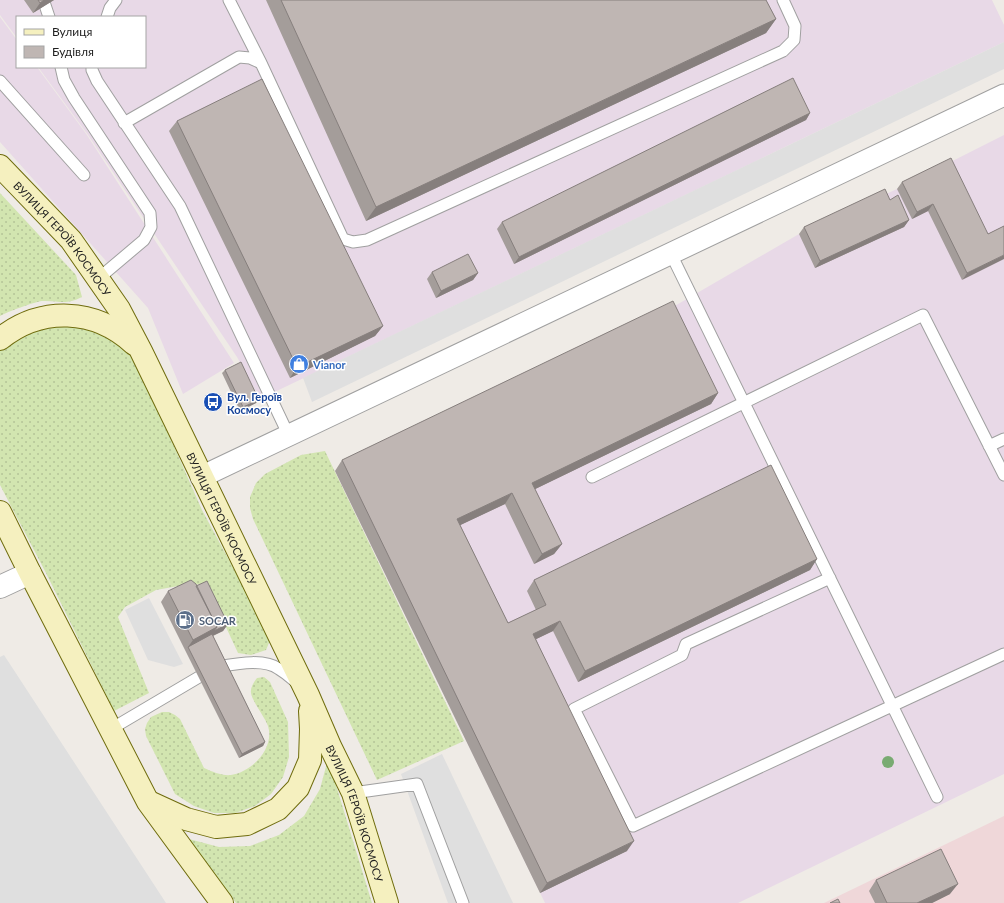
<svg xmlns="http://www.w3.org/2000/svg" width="1004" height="903" font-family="Lato,sans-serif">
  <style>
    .commercial { fill: #efd7d9 }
    .industrial { fill: #e8d9e7 }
    .grass { fill: url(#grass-dots) }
    .parking { fill: #dfdfdf }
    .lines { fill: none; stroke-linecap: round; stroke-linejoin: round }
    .service-casing { stroke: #a0a0a0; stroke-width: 13 }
    .minor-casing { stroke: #a0a0a0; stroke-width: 23 }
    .tertiary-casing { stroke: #a0a0a0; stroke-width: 24 }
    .secondary-casing { stroke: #6f6c0d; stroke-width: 24 }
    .service { stroke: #fff; stroke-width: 11 }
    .minor { stroke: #fff; stroke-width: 21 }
    .tertiary { stroke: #fff; stroke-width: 22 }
    .secondary { stroke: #f5f0bf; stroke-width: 22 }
    .tree { fill: #79ab72 }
    .wall { fill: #a49d9a }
    .shaded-wall { fill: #867f7d }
    .building { fill: #bfb6b3; stroke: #867f7d }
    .labels { text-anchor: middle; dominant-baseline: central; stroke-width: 3; stroke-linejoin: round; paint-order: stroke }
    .street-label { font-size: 11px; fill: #1f1f1f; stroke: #fff }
    .shop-label { font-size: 11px; font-weight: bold; fill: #366cbe; stroke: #fff; text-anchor: start }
    .transit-label { font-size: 11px; font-weight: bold; fill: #164399; stroke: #fff; text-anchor: start }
    .service-label { font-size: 11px; font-weight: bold; fill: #4e5e75; stroke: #fff; text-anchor: start }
  </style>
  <defs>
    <pattern id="grass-dots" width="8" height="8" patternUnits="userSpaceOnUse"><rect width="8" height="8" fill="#d2e5b0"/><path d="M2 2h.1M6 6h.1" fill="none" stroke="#b4c497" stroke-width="1.8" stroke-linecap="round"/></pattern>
  </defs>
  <rect width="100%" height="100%" fill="#efebe6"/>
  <path class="commercial" d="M 1004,816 L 1004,903 L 824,903 Z"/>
  <path class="industrial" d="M 0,0 L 992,0 L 1004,25 L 1004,42 L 260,399 L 237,357 L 88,135 L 38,67 L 145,67 L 145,17 L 17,17 L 17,38 L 0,15 Z
    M 0,17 L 17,40 L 17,67 L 37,67 L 87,135 L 234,363 L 183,394 L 148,308 L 0,142 Z
    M 1004,135 L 1004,774 L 738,903 L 545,903 L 335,471 L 666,311 L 799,234 L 897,189 Z"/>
  <path class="grass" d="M 0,193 L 76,275 L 82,297 C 65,306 58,300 42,301 C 34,302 7,312 0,316 Z
    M 68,324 L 94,330 L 118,341 L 136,360 L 202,510 L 271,638 L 266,650 L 251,655 L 238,653 L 206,584 L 184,585 L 156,590 L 125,607 L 118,617 L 149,693 L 114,711 L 46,573 L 0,485 L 0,350 C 25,332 38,329 68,324 Z
    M 325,451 L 464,741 L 377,780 L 253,519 L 250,508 L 250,497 L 256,483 L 265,474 L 301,455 Z
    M 264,677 L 270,682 L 288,722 L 289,757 L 283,777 L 271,794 L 255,806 L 235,813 L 214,813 L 194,806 L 175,794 L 146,736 L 145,729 L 147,723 L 151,717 L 162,712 L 169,712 L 175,715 L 180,719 L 204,768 C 213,772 222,776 231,775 C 252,772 275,748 268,726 C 265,717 252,701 251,693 C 250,688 254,682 257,678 Z
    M 328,759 L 372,903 L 236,903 L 189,839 L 219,847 L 250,846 L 279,835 L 304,816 L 320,789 Z"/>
  <path class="parking" d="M 1004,42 L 1004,69 L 312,402 L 303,378 Z
    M 149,598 L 183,664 L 174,667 L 148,660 L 125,610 Z
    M 4,655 L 166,903 L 0,903 L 0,657 Z
    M 442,754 L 513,903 L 448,903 L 401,774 Z"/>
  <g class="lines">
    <defs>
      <path id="service" d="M 229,0 L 261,63 L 343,239 L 353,242 L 367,240 L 783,51 L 794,40 L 795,26 L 783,0
        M 45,5 L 49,17
        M 107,17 L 110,8 L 116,0
        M 61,67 L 64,80 L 74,98 L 150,213 L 151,227 L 144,240 L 99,278
        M 92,67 L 92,70 L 97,81 L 180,206 L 289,436
        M 0,81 L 84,175
        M 124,123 L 239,57 L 250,58 L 261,63
        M 671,254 L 937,797
        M 989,446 L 1004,439
        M 592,477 L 923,315 L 1004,475
        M 830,578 L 686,644 L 682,655 L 574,709 L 633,826 L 1004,654
        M 223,666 C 240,663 265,659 279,669 C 286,673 291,678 297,683
        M 111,729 L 199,677
        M 353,793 L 417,784 L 463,903"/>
      <path id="minor" d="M 201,477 L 1004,95"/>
      <path id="tertiary" d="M 0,587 L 30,573"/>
      <g id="secondary">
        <path id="s1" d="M 0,166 L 71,240 L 119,309 L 141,351 L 308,695 L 330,746 L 353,793 L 387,903"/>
        <path d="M 0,339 C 41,306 95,308 134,344"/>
        <path d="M 0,512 L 30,573 L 148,802 L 222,903"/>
        <path d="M 149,802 L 186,819 L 216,827 L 247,824 L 278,809 L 298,788 L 310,760 L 311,729 L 310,711"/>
      </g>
    </defs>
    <use href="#service" class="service-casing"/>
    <use href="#minor" class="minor-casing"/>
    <use href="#tertiary" class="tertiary-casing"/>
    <use href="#secondary" class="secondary-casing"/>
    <use href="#service" class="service"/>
    <use href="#minor" class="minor"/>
    <use href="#tertiary" class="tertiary"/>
    <use href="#secondary" class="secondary"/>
  </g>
  <circle class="tree" cx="888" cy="762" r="6"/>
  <path class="wall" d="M 24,0 L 54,0 L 33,13 Z
    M 266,0 L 766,0 L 776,19 L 766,33 L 366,221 Z
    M 810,113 L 806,120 L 514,264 L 497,229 L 502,222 Z
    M 177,121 L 383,326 L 375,336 L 290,378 L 169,131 Z
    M 902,182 L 988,234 L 1004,226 L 962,280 L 928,211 L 912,219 L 897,189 Z
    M 890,200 L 909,220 L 904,227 L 815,268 L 799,234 L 804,227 Z
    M 432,272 L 478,273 L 473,280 L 436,298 L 427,279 Z
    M 225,370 L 256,403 L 240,411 L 222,373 Z
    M 718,393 L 711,404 L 535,489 L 562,544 L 554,554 L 534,564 L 505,504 L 460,525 L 508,623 L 536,610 L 527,591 L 534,580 L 817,559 L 810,570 L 578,682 L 553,631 L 536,639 L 627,851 L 540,893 L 335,471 L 342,460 Z
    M 196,586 L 228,624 L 223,631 L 213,636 L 265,742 L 263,746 L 239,758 L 161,602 L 168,591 Z
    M 876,880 L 950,894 L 932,903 L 875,903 L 869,891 Z"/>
  <path class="shaded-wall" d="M 44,0 L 54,0 L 33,13 L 40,3 Z
    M 776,19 L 766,33 L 366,221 L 376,207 Z
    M 810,113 L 806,120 L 514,264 L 519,257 Z
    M 933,204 L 928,211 L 912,219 L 917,212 Z
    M 909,220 L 904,227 L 815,268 L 820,261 Z
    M 1004,255 L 1004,259 L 962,280 L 967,273 Z
    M 478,273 L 473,280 L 436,298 L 441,291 Z
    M 383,326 L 375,336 L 290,378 L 297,367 Z
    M 718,393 L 711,404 L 525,494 L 532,483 Z
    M 259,400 L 256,403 L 240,411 L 243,407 Z
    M 512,493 L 505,504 L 450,530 L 457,519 Z
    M 562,544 L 554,554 L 534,564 L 542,554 Z
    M 817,559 L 810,570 L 578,682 L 585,671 Z
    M 560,621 L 553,631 L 526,644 L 533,634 Z
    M 228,624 L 223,631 L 188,647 L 193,640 L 217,627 Z
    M 265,742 L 263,746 L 239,758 L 242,754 Z
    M 634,841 L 627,851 L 540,893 L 547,883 Z
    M 958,884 L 950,894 L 932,903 L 917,903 Z"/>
  <path class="building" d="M 38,0 L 44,0 L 40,3 Z
    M 281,0 L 766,0 L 776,19 L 376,207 Z
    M 793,78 L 810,113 L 519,257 L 502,222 Z
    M 262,79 L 383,326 L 297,367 L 177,121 Z
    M 951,158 L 988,234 L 1004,226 L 1004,255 L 967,273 L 933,204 L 917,212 L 902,182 Z
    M 885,189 L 890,200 L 898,195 L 909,220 L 820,261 L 804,227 Z
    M 468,254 L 478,273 L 441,291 L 432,272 Z
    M 673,301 L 718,393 L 532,483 L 562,544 L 542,554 L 512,493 L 457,519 L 508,623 L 546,605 L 534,580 L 771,465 L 817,559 L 585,671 L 560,621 L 533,634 L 634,841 L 547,883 L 342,460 Z
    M 241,362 L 259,400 L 243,407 L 225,370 Z
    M 191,580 L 196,584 L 217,627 L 193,640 L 168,591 Z
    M 207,581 L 228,624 L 214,631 L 217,627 L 196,586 Z
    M 212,634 L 265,742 L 242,754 L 188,647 Z
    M 941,849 L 958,884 L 917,903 L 887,903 L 876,880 Z
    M 838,899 L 840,903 L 830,903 Z"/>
  <defs>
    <symbol id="shop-disc" viewBox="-11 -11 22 22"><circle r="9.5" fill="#3f7fe0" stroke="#fff"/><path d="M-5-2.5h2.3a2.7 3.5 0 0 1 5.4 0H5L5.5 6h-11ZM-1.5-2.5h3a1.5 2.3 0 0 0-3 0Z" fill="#fff"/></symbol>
    <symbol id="bus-disc" viewBox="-11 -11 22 22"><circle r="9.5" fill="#1a4fb4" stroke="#fff"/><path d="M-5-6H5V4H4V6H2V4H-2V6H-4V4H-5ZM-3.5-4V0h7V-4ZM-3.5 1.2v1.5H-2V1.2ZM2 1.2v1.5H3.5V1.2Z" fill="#fff"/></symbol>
    <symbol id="fuel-disc" viewBox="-11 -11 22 22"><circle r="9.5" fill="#5c6f8a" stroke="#fff"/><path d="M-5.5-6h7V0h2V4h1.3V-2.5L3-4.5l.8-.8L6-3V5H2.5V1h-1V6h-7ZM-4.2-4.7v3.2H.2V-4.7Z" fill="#fff"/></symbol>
  </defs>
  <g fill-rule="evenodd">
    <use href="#shop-disc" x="288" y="353" width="22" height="22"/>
    <use href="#bus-disc" x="202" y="391" width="22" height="22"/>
    <use href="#fuel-disc" x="174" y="609" width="22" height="22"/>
  </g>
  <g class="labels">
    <g class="street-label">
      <text stroke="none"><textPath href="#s1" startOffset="96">ВУЛИЦЯ ГЕРОЇВ КОСМОСУ</textPath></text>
      <text stroke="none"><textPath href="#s1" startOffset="420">ВУЛИЦЯ ГЕРОЇВ КОСМОСУ</textPath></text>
      <text stroke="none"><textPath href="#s1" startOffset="744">ВУЛИЦЯ ГЕРОЇВ КОСМОСУ</textPath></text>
    </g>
    <g class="shop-label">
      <text x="313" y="364">Vianor</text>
    </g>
    <g class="transit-label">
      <text x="227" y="396">Вул. Героїв<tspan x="227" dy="13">Космосу</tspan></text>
    </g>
    <g class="service-label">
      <text x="199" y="620">SOCAR</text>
    </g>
  </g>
  <rect x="16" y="16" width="130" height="52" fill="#ffffff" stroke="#a5a5a5"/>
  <rect x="24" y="29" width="20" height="6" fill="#f5f0bf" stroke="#a5a5a5"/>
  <text x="52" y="36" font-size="12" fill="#1f1f1f">Вулиця</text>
  <rect x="24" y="46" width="20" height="12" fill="#bfb6b3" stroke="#a5a5a5"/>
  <text x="52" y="56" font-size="12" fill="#1f1f1f">Будівля</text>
</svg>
